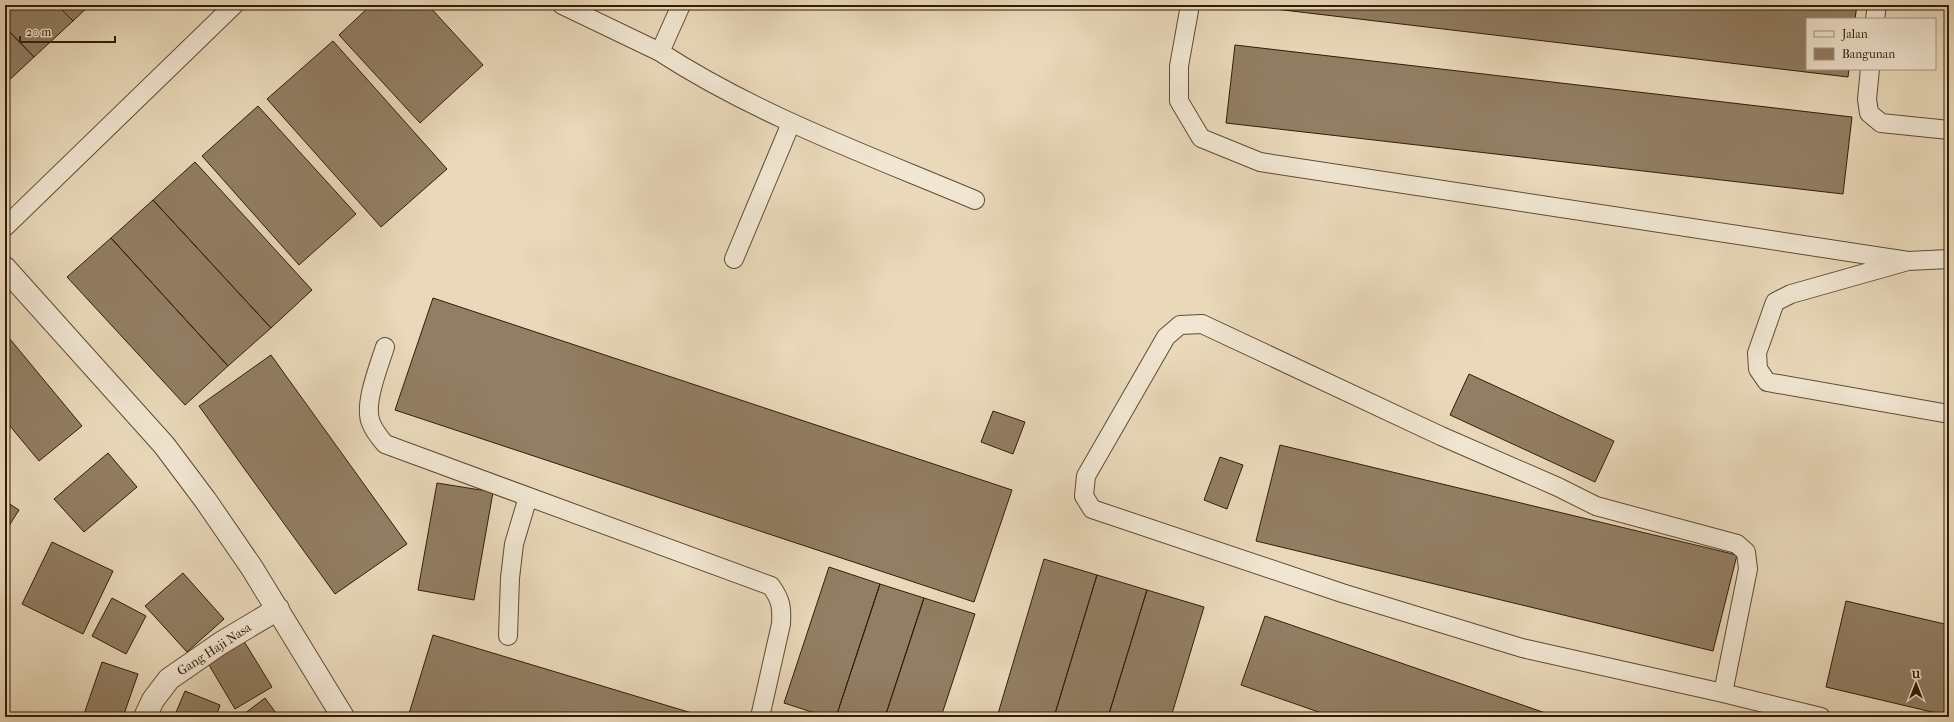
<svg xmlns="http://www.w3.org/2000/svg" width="1954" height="722" font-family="'IM FELL French Canon',serif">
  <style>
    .building { fill: #927e64; stroke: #331c06 }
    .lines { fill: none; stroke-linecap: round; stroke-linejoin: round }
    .service-casing { stroke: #604b33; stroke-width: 20 }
    .minor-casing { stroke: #604b33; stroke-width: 24 }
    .service { stroke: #f1e6d2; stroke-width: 18 }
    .minor { stroke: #f1e6d2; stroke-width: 22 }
    .labels { text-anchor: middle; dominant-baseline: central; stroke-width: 4; stroke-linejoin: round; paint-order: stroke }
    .street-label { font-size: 13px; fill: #331c06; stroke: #f1e6d2 }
  </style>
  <rect width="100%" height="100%" fill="#e9d9ba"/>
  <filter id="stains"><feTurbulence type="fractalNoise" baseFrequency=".005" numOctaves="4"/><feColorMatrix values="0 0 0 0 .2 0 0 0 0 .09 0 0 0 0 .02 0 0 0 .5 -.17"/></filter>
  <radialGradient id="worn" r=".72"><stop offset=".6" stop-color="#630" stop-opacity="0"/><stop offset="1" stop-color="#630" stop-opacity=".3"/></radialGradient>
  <path class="building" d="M 5,5 L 57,5 L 73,21 L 34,57 L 5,27 Z
    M 57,5 L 90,5 L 73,21 Z
    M 371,5 L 428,5 L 483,65 L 420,123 L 339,35 Z
    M 1241,5 L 1857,5 L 1855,19 L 1807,19 L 1807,69 L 1849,69 L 1848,77 Z
    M 5,27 L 34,57 L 5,84 Z
    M 333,41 L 447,169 L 381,227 L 267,99 Z
    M 1235,45 L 1852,117 L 1843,194 L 1226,123 Z
    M 258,106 L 356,214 L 299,265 L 202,156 Z
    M 195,162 L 312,290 L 271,328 L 153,200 Z
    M 153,200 L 271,328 L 228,366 L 111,238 Z
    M 111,238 L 228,366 L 185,405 L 67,277 Z
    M 433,298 L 1012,490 L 974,602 L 395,410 Z
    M 5,333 L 82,426 L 39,461 L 5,420 Z
    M 271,355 L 407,544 L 335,594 L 199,406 Z
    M 1469,374 L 1614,441 L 1595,482 L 1450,415 Z
    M 993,411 L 1025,422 L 1013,454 L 981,442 Z
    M 1280,445 L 1737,555 L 1713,651 L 1256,541 Z
    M 108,453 L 137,487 L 84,532 L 54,499 Z
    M 1220,457 L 1243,465 L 1227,509 L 1204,500 Z
    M 437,483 L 493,492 L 474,600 L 418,590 Z
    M 5,501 L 19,510 L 5,532 Z
    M 52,542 L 113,571 L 83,634 L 22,604 Z
    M 1044,559 L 1097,575 L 1054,717 L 997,717 Z
    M 829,567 L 880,584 L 836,717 L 827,717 L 784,703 Z
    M 183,573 L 224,619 L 187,652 L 145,606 Z
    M 1097,575 L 1147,590 L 1108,717 L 1054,717 Z
    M 880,584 L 924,598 L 885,717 L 836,717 Z
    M 1147,590 L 1204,607 L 1171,717 L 1108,717 Z
    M 112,598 L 146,616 L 126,654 L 92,636 Z
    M 924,598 L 975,614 L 941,717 L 885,717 Z
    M 1846,601 L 1949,625 L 1949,716 L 1826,687 Z
    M 1265,616 L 1557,717 L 1333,717 L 1241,685 Z
    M 433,635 L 705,717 L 408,717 Z
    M 242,638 L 272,687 L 235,709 L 206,660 Z
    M 102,662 L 138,674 L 123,717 L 83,717 Z
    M 185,691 L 220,705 L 216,717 L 174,717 Z
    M 265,698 L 279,717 L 240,717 Z"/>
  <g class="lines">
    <defs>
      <path id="service" d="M 562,5 L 660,52 L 681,5
        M 1190,5 L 1179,66 L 1179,101 L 1201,138 L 1260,162 L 1908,261
        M 1875,19 L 1877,5
        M 660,52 C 757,115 868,155 975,200
        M 1870,69 L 1867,99 L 1869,113 L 1881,123 L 1949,130
        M 5,227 L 234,5
        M 734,259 L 791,123
        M 1949,259 L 1908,261 L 1791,294 L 1775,302 L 1757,353 L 1758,369 L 1767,382 L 1949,414
        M 385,347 C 379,366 363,405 371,423 C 374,431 379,437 385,444 L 771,586 C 781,600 782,607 781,624 L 760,717
        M 508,636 L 510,578 L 514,544 L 528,497
        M 1723,693 L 1748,569 L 1746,552 L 1737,544 L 1596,506 L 1558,487 L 1441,436 L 1202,324 L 1180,325 L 1166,337 L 1086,476 L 1084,496 L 1092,509 L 1342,593 L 1522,648 L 1723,693 L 1821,717"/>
      <path id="minor" d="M 5,268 L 164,445 L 206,501 L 252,568 L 343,717
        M 145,717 L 153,700 L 169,679 L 221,643 L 278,609"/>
    </defs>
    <use href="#service" class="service-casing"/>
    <use href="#minor" class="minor-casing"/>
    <use href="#service" class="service"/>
    <use href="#minor" class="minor"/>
  </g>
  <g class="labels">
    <g class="street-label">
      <text transform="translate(214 649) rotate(-33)">Gang Haji Nasa</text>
    </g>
  </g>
  <rect width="1954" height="722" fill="none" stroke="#e9d9ba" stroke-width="20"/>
  <rect x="6" y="6" width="1942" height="710" fill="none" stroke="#331c06" stroke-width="2"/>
  <rect x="10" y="10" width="1934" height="702" fill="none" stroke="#331c06"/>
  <rect x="1806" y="18" width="130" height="52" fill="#f1e6d2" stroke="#a59580"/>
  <rect x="1814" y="31" width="20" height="6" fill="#f1e6d2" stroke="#a59580"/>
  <text x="1842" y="38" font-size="12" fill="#331c06">Jalan</text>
  <rect x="1814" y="48" width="20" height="12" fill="#927e64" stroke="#a59580"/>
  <text x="1842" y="58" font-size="12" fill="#331c06">Bangunan</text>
  <g transform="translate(1916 684)" stroke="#f1e6d2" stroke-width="3" paint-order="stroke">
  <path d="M0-3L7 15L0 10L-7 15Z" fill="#331c06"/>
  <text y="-6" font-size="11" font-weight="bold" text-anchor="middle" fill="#331c06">U</text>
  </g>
  <path d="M20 36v6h95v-6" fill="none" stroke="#331c06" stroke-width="2"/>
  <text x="26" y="36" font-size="12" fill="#331c06" stroke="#f1e6d2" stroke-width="3" paint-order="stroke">20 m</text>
  <rect width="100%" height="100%" filter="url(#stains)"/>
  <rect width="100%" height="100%" fill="url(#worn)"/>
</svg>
